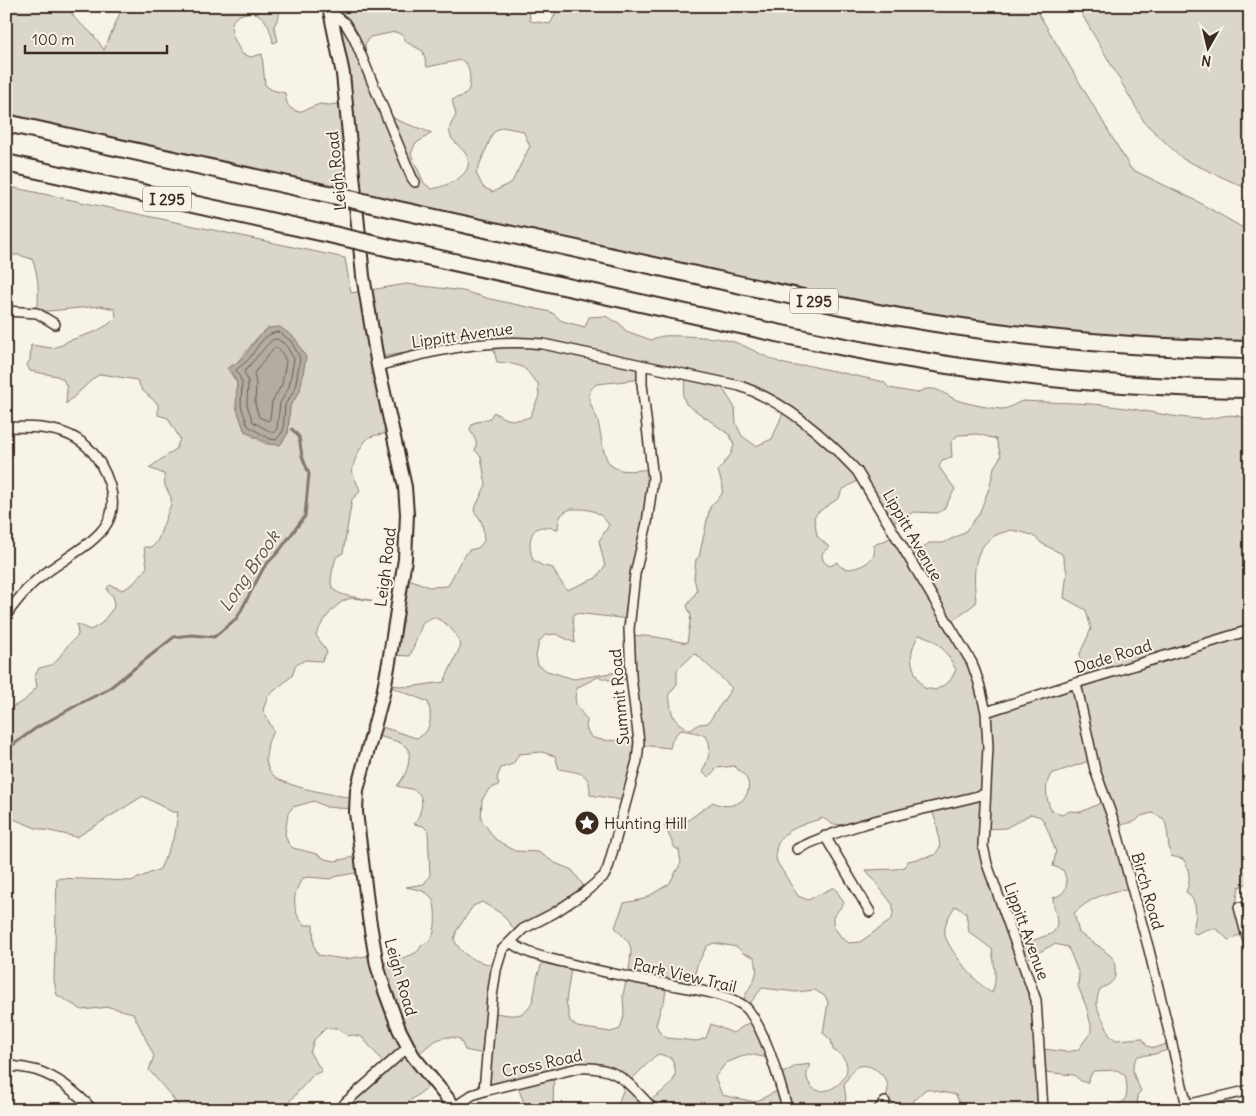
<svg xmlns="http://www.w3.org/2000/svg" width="1256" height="1116" font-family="Delius,sans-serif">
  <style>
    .green { fill: #dbd6cb; stroke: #8b8074; fill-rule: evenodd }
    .water { fill: #b4aca0; stroke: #84786c }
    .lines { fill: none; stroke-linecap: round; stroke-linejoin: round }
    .shore { stroke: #6b5e52; stroke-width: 1 }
    .stream { stroke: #84786c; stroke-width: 3 }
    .street-casing { stroke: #3b2a1e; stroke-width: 12 }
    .secondary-casing { stroke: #3b2a1e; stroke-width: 16 }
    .highway-casing { stroke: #3b2a1e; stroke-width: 20 }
    .street { stroke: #f7f3e8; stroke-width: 9 }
    .secondary { stroke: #f7f3e8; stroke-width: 12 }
    .highway { stroke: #f7f3e8; stroke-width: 16 }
    .highway-bridge-casing { stroke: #3b2a1e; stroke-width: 20; stroke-linecap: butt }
    .highway-bridge { stroke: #f7f3e8; stroke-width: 16 }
    .labels { text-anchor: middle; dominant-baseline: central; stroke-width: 4; stroke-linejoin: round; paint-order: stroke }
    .shield { fill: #f7f3e8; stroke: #73665b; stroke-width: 1 }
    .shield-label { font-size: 15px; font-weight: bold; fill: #3b2a1e }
    .street-label { font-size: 16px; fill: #3b2a1e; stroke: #f7f3e8 }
    .poi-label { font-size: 16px; fill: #3b2a1e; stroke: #f7f3e8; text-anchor: start }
    .water-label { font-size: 18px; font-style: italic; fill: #5f5145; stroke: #f7f3e8 }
  </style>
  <rect width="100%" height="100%" fill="#f7f3e8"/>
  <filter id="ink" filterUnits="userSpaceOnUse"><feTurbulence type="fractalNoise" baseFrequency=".02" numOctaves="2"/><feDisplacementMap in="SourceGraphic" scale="10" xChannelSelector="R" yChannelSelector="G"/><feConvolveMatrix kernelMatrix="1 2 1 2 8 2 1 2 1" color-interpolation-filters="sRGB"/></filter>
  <g filter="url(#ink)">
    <path class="green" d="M 6,6 L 69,6 C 73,20 79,22 89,31 C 95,36 100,44 104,50 L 123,6 L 280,6 L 279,16 L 274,26 L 278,41 L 273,43 C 270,24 261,6 240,15 C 236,17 233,19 232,24 C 229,33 238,46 242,54 L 251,57 L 262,54 L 265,85 L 272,90 L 285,93 C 287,105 287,108 299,112 L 320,104 L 328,105 L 345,103 L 331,6 L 529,6 L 530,21 L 550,24 L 558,9 L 561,6 L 1034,6 L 1131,169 L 1193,199 L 1250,232 L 1250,346 L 1163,343 L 935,321 L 6,120 ZM 395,32 L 403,35 L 406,42 L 423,51 L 427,67 L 461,60 L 467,64 C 470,72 473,89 464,95 C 461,97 455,98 452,100 L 456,115 C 453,121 448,127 450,134 C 452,142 463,148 467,156 C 475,176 446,186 432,189 L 424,183 L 411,154 L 415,144 L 432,133 L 399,121 L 385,113 L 366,57 L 365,44 L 370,37 ZM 502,127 L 523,131 L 530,146 L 512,182 L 493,192 L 483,187 L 476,173 L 493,133 Z
      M 1077,6 L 1250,6 L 1250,190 L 1183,159 L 1145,123 Z
      M 6,186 L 345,258 L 351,293 L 407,284 L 463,291 L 490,299 L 551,312 L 562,321 L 585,327 L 589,317 L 605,316 L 619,323 L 626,331 L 651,340 C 662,334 672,336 684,336 C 701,337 718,337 734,342 C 756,349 784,371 806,365 L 884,382 L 889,388 L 917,393 C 937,381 945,398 963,402 C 975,405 989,408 1001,409 C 1010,409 1015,403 1023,401 C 1054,403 1087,402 1118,407 C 1145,410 1173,418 1201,419 C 1221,419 1228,410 1250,420 L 1250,882 L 1239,887 L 1236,904 L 1242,934 L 1228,940 C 1215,926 1214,926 1196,934 L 1192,931 C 1197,917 1199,902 1186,892 C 1191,880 1190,870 1183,859 L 1171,856 C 1167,843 1169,831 1164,819 L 1152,813 L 1141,816 L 1136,821 L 1118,826 L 1134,887 C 1108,893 1094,895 1074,913 L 1079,933 L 1100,947 L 1114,959 C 1116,977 1118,981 1100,989 C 1091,1011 1104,1015 1109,1035 L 1116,1040 L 1142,1038 L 1147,1046 L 1154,1048 L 1174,1042 L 1177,1044 L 1177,1047 L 1155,1054 L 1138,1056 C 1128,1069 1135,1077 1141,1091 L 1137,1095 L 1138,1108 L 1140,1110 L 1108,1110 L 1106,1106 C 1129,1106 1129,1094 1125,1075 L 1117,1070 L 1093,1071 L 1087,1083 L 1081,1081 L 1074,1075 L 1044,1072 L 1044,1110 L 962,1110 L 956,1095 L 926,1089 L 914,1100 L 913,1110 L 883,1110 C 884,1103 888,1093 888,1087 C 886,1073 867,1060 855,1068 C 851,1072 847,1080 844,1084 L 846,1099 L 842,1110 L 617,1110 L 618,1104 L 627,1080 L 596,1064 L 554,1070 L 553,1106 L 556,1110 L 528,1110 L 524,1103 L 516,1082 L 478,1088 L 484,1054 L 465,1050 L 460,1039 C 440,1033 432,1043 417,1055 L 436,1081 L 411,1100 L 401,1110 L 343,1110 L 384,1063 L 362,1037 L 353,1035 L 348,1036 L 338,1028 L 326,1028 L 314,1040 L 310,1053 L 322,1071 L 313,1075 L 289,1102 L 289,1110 L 181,1110 L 172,1097 L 149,1070 L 154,1056 L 133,1013 L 109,1007 L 82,1010 L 57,995 L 54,980 L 57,878 L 131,881 L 160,869 L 175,835 L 178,812 L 172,812 L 143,796 L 77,837 L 36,828 L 6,816 L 6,726 L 11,720 L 10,708 L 24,701 L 37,687 L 35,676 L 39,668 C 56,664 55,664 64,650 C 68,644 74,640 78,635 L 77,624 L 90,630 L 101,624 L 114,607 L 113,596 L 108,592 L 107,588 L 110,585 L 123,590 L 134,583 L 147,567 L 144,547 L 152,547 L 157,542 L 171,504 L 171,497 L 165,486 L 164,474 L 149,468 L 176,449 L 180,439 L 168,418 L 158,415 L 158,404 L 142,390 L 137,380 L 101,374 L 95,377 L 66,404 L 67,388 L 63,379 L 57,376 L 30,371 L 27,365 L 30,360 L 31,345 L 52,348 L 62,345 L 68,341 L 97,331 L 109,324 L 116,317 L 115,309 L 100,306 L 49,311 L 31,310 L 38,304 C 39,288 38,273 32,259 L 19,255 L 6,255 ZM 268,328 L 300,391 L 290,406 L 288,433 L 281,444 L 266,444 L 245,432 L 238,408 L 237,383 L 227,368 L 237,363 L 255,340 ZM 486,340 L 491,340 L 497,362 C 505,363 521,364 526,370 C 531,375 532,379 538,383 L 539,396 L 530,417 C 517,422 505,421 494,412 L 489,419 L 473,423 L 470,429 C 473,437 479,441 475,450 L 481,457 L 486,485 L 474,510 L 475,513 C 484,520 483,531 484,541 L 478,548 L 469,550 L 460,562 L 448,586 L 429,587 L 402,576 L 391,655 L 410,656 L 423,622 L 433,617 C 447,622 456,632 461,645 L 444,682 L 408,687 L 384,684 L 428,702 C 432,715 432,734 416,738 L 373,724 L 378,736 L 399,742 L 409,749 C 410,764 407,774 397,786 C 403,788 411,788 416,791 C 427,798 420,816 414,824 L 423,826 L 428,831 L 430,875 L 424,884 L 406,887 C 414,889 426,890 431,897 C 437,904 436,927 433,935 C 431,941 427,942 422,945 C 420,947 420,949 418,951 C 412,957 388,961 378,965 L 374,955 L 344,959 L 318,955 L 314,945 L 313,925 L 305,925 C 291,913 292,892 303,878 L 309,877 L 330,879 L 338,876 L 361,872 L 358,856 L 335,861 L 325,859 L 317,854 L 293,848 L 288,843 L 285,834 L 288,813 L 293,807 L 314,801 L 326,807 L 352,809 L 353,798 C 335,795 284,787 273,775 C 266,768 265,759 267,750 C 268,742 269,738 274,732 L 263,710 L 268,696 L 292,676 L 296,665 L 305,660 L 322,661 L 327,652 L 316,635 C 321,623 335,603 348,599 C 355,597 365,600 372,601 C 359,595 332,599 331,582 C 331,574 334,565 336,557 L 343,553 L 352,499 L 360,492 C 359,485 355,481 353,474 C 350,466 363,440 370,437 C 377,434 386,434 394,433 L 380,357 ZM 645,364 L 687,374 L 683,396 L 686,404 L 730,435 L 734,445 L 731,454 L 718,471 L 723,487 L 722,494 L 710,507 L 699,557 L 696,559 L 694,578 L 697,591 L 687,606 L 691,615 L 687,643 L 656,637 L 631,635 L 630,670 L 574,679 L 547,671 L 538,665 L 536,656 L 539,642 L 545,635 L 556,634 L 575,643 L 573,617 L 575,613 L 629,619 L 654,470 C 641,468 623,475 612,466 C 602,459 601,430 597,418 C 594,412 589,403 589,396 C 589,391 593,386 597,384 L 644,379 ZM 718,381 L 785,408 L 772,439 L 756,446 L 742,436 L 736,424 L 735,408 ZM 978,434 L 996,439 L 1001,456 L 994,467 L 990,486 L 979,514 L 964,533 L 943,543 L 929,543 L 911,558 L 893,537 L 874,545 C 874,548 875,551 874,554 C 872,564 844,577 837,562 L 831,566 C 824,564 822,560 822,553 L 829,547 L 817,536 L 814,517 L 818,512 L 839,498 L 842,490 L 862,478 L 891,524 L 914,512 L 938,513 L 944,509 L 955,489 L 939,467 L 942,460 L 952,457 L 951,442 L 958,435 ZM 571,509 C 590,509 598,509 609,525 L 599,541 L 605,566 L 596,578 L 567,590 L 558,578 L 553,568 L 543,566 L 533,560 C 529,550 527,529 542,527 C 547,527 553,528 558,529 C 559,517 560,513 571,509 ZM 1011,530 C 1022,532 1035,534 1041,543 L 1062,554 L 1067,572 L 1064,598 L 1086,610 L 1091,629 L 1079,656 L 1086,680 L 987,708 L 974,663 L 949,623 L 976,603 C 974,578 970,549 996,535 C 1000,533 1006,532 1011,530 ZM 919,635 C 938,638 948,654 956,670 L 950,681 L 936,690 L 924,688 C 911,669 906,655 919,635 ZM 694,654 L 697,655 L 732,688 L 708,723 L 699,724 L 691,730 C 670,721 672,714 669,694 L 677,684 L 677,670 ZM 598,677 L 614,681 L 627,679 L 638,737 C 621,740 607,743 591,737 L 586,728 L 587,720 C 578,707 571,703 578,687 ZM 682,730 C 689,732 700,732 706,737 C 714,746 707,763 702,772 L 709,777 L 717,768 L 734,766 C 737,769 743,773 746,777 C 757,798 731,813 713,802 L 687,821 L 680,821 L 675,817 L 664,825 L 675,848 L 679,850 L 681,863 L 669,884 L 644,899 L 624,903 L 615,927 L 629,943 L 631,949 L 630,964 L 623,995 L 624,1016 L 620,1029 L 611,1032 L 577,1027 L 570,1021 L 566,1001 L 572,962 L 546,956 C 543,962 540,968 538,974 C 534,988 536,1013 516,1015 C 508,1016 500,1013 492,1013 L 497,966 C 478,962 462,958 454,939 L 457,930 L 473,906 L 482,902 L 502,914 L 518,934 L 586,889 L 572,870 L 555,863 L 538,852 L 515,851 L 495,839 L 481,819 L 482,800 L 489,789 L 499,785 L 497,778 L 501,768 L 513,764 L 519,754 L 542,752 L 555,756 L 559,769 C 579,773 591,771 590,795 L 627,801 L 640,745 L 670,748 C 672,740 674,733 682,730 ZM 1092,760 L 1107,800 L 1081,812 L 1070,811 L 1062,815 L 1051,810 C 1046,799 1044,785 1051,774 ZM 931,807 L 937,825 L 940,847 L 935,855 L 908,861 L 905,867 L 896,869 L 866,870 L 893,905 L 893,916 L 890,921 L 860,942 L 849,943 L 842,938 L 833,926 L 833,917 L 844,903 L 835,888 L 832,888 L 808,900 L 798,896 L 777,862 C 769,832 802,825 823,818 L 832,824 L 845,825 ZM 1031,814 L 1041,817 C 1048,827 1051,840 1056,852 L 1053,866 L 1063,870 C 1069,884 1068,893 1053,898 C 1053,911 1063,925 1051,934 L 1020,945 L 984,843 L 986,829 L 1006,828 ZM 955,906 L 966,913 L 969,932 L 992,949 C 994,964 998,979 992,993 C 979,987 948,949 945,935 C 943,924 950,915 955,906 ZM 714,943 L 737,947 L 743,953 L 754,957 C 763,981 745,985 743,1005 L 747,1007 L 762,988 L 796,992 L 815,990 L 826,997 L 828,1003 L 823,1033 L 831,1040 L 833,1050 C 869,1068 826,1104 811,1086 C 805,1078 806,1073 810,1064 L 796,1066 L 781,1074 L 781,1089 L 755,1102 L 722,1095 L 715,1077 L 726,1063 L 748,1054 L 769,1058 L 753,1020 L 733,1033 L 711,1024 L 706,1038 L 697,1041 L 667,1038 L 660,1033 L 656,1025 L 661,1007 L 664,1002 L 667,984 L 693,986 L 697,965 L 707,946 ZM 1054,944 L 1068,947 L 1079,974 L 1078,986 L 1086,1006 L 1091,1025 L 1091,1032 L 1078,1050 L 1067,1052 L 1043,1049 L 1025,960 ZM 659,1054 L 671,1058 C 684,1081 665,1090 647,1102 L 627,1080 L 632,1079 L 655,1056 Z"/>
    <path class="water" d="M 280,327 L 295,338 L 306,357 L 300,391 L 290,406 L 288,433 L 280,445 L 269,444 L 244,430 L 236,406 L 237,383 L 229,368 L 243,358 L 259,336 L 268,328 Z"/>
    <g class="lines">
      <path class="shore" d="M 279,332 L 291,341 L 300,358 L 295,389 L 285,405 L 283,431 L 276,440 L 270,439 L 248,426 L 241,406 L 242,382 L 236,370 C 239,367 242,365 246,362 C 257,351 261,333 279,332 Z
        M 274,339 L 277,339 L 286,345 L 294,359 L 289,387 L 280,403 L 277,429 L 273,433 L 253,422 L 247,405 L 248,381 L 244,372 L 268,344 Z
        M 274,348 L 277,348 L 281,351 L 286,361 L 282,384 L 272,402 L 270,419 L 268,421 L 259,417 L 255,404 L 256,383 L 254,374 Z"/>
      <path class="stream" d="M 6,750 L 36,728 L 79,704 L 107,690 L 174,637 L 192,635 L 214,637 L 237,618 L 264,567 L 279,551 L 305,516 L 309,474 L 302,456 L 299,437 L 292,429"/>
      <defs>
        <path id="street" d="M 331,12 L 345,23 L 354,38 L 412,178 L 415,182
          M 6,311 L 37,313 L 55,324
          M 378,366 C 431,351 487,338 543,344 L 740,386 C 786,402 825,437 857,471 L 972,663 L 979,683 L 986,712 L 988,747 L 983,846 L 987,864 L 1036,1000 L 1043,1110
          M 6,427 C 44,427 79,427 100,463 C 138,531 82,543 39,578 C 26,588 16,602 6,615
          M 1076,683 L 1095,770 L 1114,822 L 1149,950 L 1188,1110
          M 986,712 L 1076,683 L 1250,630
          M 825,836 L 870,912
          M 797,849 C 856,820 922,811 985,794
          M 1239,907 L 1250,949
          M 510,942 C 527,954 542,957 563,962 C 597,971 632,978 667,984 C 686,988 738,995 749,1011 C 768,1037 778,1079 788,1110
          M 6,1065 C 16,1067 28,1068 38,1071 C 59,1078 78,1094 93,1110
          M 484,1091 L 492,997 L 496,970 L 502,950 L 523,929 L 554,913 L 584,893 L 604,876 L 608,868 L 637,761 L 639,742 L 631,676 L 629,629 L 635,574 L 647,523 L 653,479 L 642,384 L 642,365
          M 1186,1105 L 1250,1090
          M 455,1107 L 472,1095 L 484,1091 L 578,1068 C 619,1066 627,1082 654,1110
          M 340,1110 L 346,1102 L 408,1047
          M 878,1110 L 885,1102"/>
        <path id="secondary" d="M 329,6 L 343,74 L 363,276 L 378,366 L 405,487 L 407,514 L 405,559 L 389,662 L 383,694 L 357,790 L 356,812 L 369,918 L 377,965 L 385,991 L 399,1029 L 413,1056 L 457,1110"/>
        <path id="highway" d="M 6,123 L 324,193
          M 6,163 L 329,234
          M 385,207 C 487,229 589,251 691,274 C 779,293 867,313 955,326 C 1053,341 1151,348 1250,350
          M 390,248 C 489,270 587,291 686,313 C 784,335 883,357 983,370 C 1071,382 1161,388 1250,389"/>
      </defs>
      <use href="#street" class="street-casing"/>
      <use href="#secondary" class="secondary-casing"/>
      <use href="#highway" class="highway-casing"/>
      <use href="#street" class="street"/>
      <use href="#secondary" class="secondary"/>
      <use href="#highway" class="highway"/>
      <defs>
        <path id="highway-bridge" d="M 324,193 L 385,207
          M 329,234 L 390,248"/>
      </defs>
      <use href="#highway-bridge" class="highway-bridge-casing"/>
      <use href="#highway-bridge" class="highway-bridge"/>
    </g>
  </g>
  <defs>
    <symbol id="sight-disc" viewBox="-11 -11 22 22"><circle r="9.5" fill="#3b2a1e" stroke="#f7f3e8"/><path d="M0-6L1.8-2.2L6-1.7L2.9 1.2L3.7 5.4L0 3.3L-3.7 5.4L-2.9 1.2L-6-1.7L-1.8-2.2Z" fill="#fff"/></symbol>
  </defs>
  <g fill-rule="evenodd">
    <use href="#sight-disc" x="573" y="809" width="28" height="28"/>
  </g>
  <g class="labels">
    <g class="shield">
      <rect x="143" y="186.5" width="48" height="25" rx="4"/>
      <rect x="790" y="288.5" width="48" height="25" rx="4"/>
    </g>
    <g class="shield-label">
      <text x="167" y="199">I 295</text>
      <text x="814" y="301">I 295</text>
    </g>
    <g class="street-label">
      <text transform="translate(336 171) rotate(-96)">Leigh Road</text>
      <text transform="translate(462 335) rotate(-8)">Lippitt Avenue</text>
      <text transform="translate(913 535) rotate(60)">Lippitt Avenue</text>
      <text transform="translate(385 567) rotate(-83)">Leigh Road</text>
      <text transform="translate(1113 656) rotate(-17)">Dade Road</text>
      <text transform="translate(619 697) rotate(-95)">Summit Road</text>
      <text transform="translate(1148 891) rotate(74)">Birch Road</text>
      <text transform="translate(1027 931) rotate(70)">Lippitt Avenue</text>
      <text transform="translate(685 975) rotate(13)">Park View Trail</text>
      <text transform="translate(401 977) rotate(74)">Leigh Road</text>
      <text transform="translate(542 1063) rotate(-12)">Cross Road</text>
    </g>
    <g class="poi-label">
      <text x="604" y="823">Hunting Hill</text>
    </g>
    <g class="water-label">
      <text transform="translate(249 571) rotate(-56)">Long Brook</text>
    </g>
  </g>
  <rect width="1256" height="1116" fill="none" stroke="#f7f3e8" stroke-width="25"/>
  <rect x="12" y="12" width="1231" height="1091" fill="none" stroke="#3b2a1e" stroke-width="2" filter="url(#ink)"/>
  <g transform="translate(1208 48) rotate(188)" stroke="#f7f3e8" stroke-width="4" paint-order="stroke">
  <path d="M0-4L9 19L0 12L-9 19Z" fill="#3b2a1e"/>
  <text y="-8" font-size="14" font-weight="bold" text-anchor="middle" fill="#3b2a1e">N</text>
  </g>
  <path d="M25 45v8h142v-8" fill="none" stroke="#3b2a1e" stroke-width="2.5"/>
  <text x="32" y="45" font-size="15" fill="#3b2a1e" stroke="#f7f3e8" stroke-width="4" paint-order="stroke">100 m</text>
</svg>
